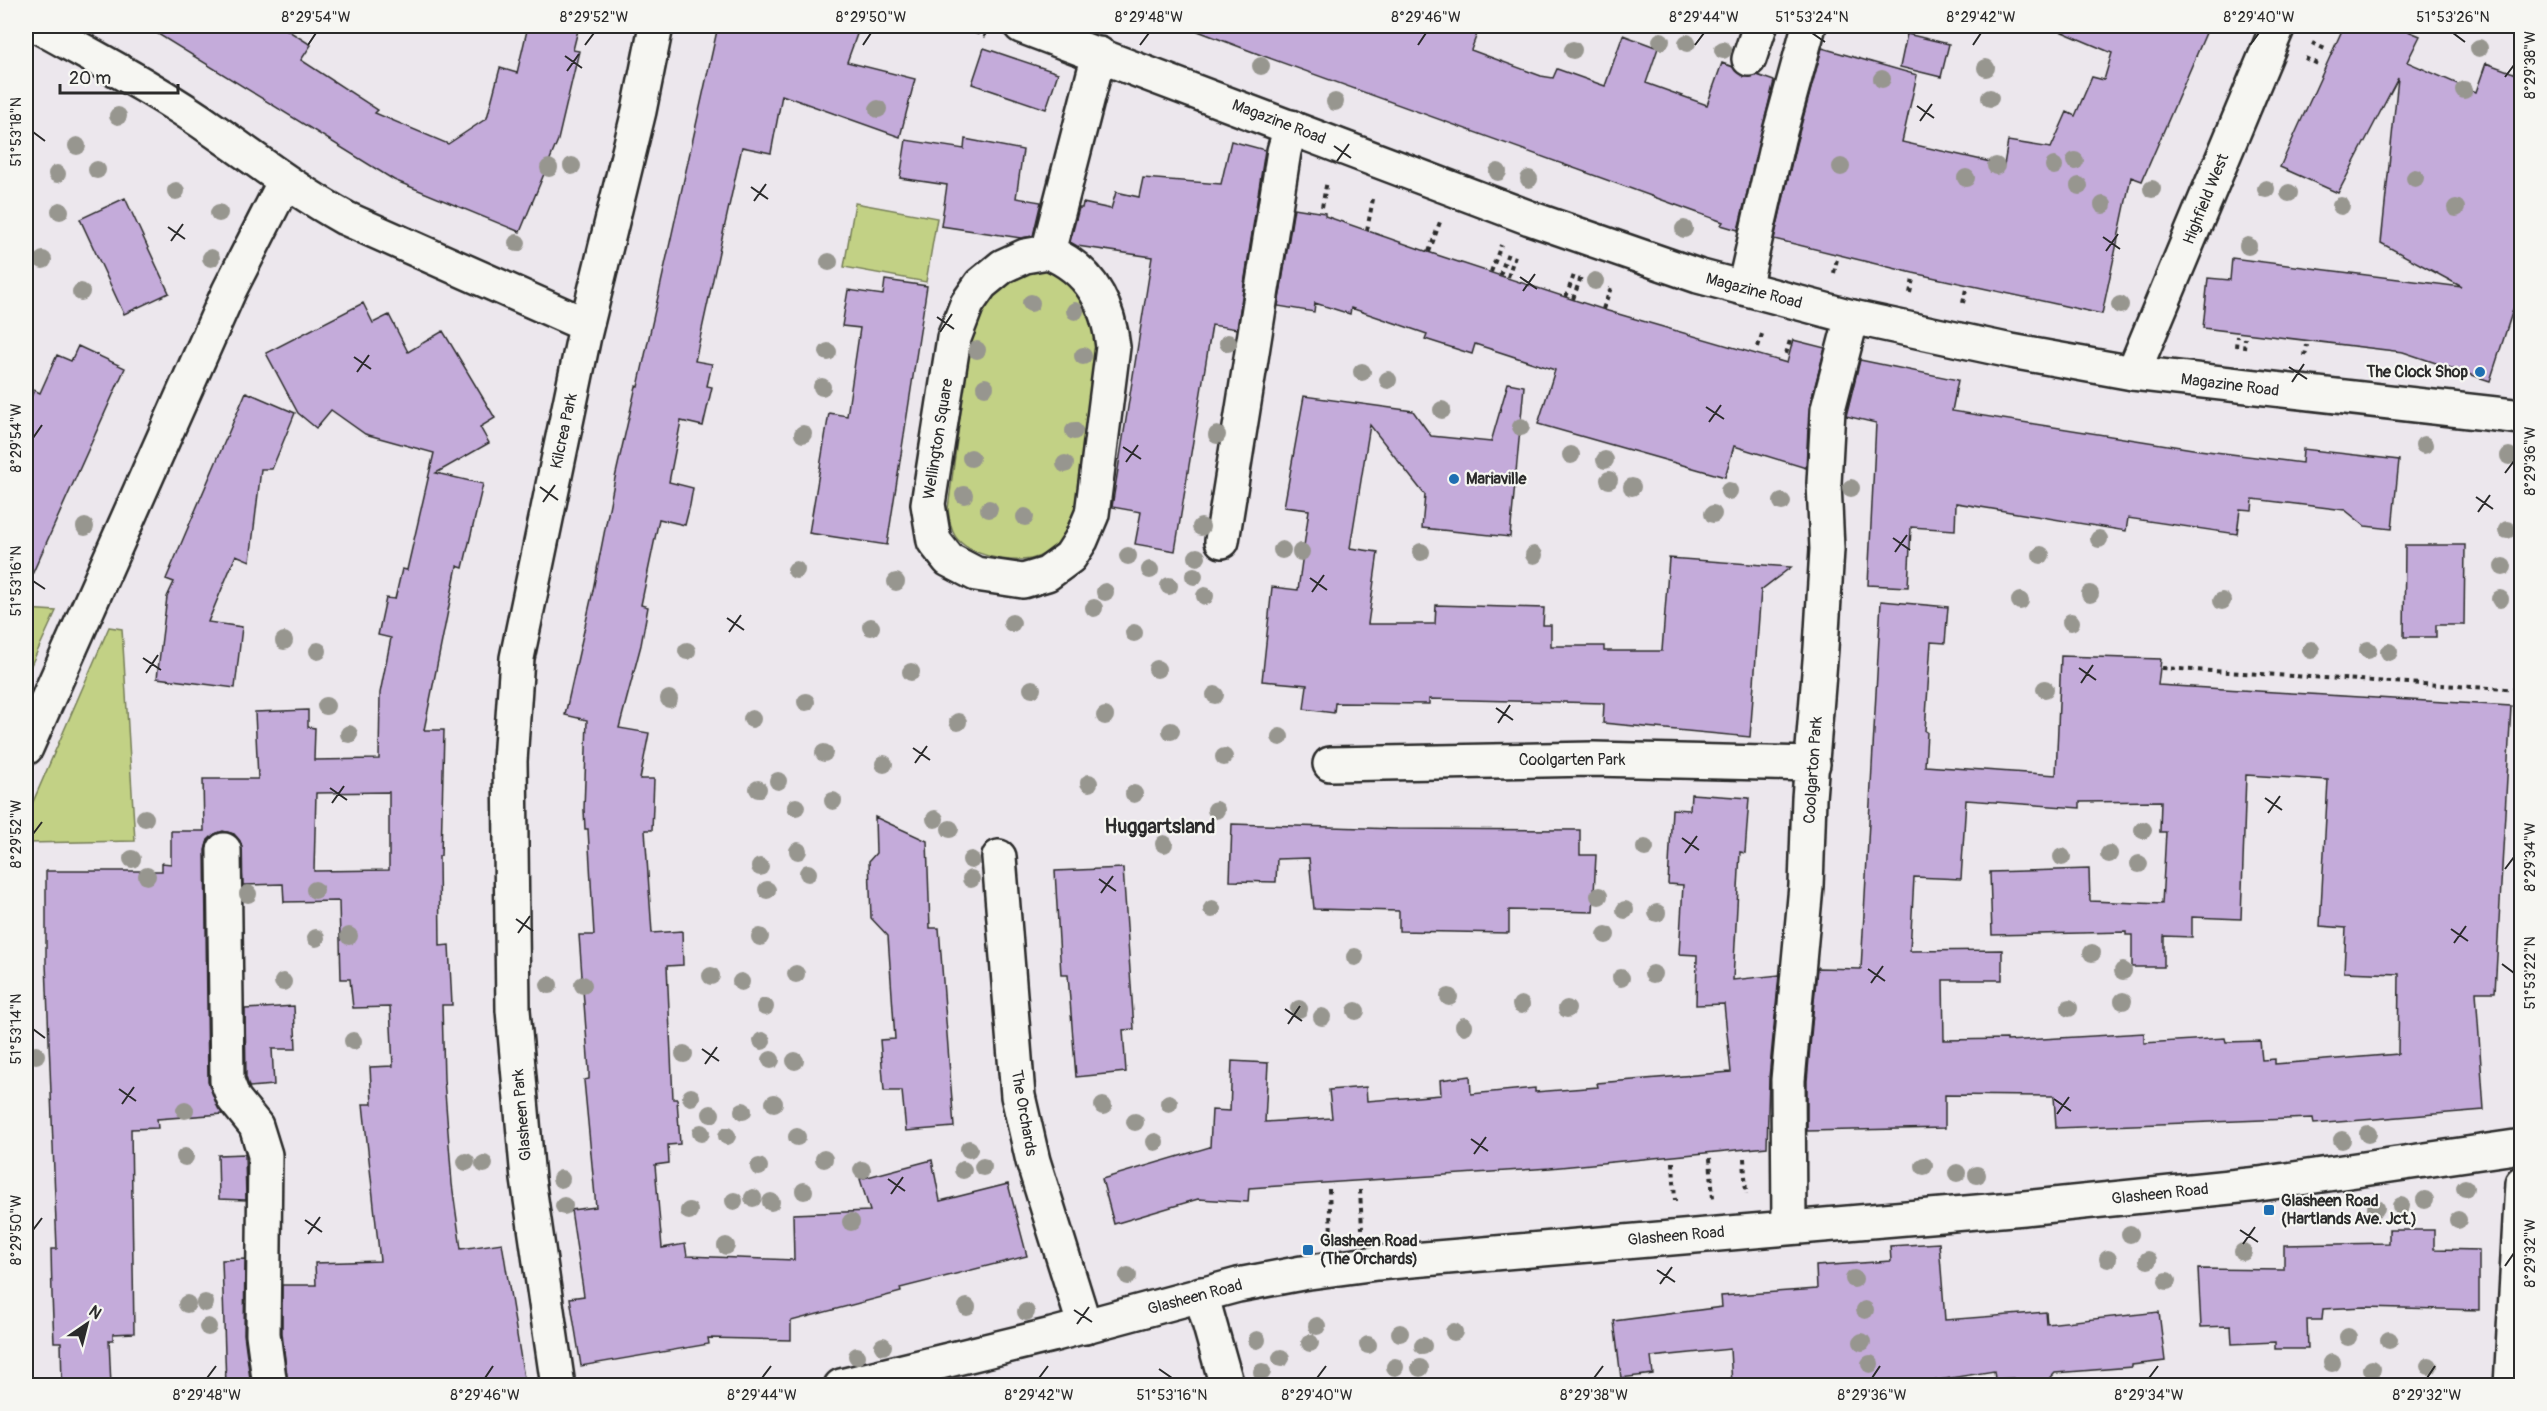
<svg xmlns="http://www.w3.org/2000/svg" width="2547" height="1411" font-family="Pangolin,sans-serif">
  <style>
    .green { fill: #c2d185; stroke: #767e58; stroke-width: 1.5 }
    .building { fill: #c4abda; stroke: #2b2b2b; stroke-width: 1.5; fill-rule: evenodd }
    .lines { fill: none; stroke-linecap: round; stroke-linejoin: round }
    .minor-casing { stroke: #2b2b2b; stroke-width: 38 }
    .major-casing { stroke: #2b2b2b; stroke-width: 38 }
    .path { stroke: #2b2b2b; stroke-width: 4; stroke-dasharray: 4.5 4.5; stroke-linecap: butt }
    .minor { stroke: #f6f6f2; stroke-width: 33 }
    .major { stroke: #f6f6f2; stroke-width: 33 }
    .tree { fill: #97968f }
    .ticks { fill: none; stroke: #2b2b2b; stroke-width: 2 }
    .poi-dot { fill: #1f6fb2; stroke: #f6f6f2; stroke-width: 2 }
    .labels { text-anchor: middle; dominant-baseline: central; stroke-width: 4.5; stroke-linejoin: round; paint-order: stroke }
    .street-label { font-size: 16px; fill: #2b2b2b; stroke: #f6f6f2 }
    .poi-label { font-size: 16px; font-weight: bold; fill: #2b2b2b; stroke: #f6f6f2; text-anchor: start }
    .quarter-label { font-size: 20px; font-weight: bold; fill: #2b2b2b; stroke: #f6f6f2 }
    .neatline { fill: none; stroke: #2b2b2b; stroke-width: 2 }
    .ticks-label { font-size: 15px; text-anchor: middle; fill: #2b2b2b }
  </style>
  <rect width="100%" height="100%" fill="#ece7ed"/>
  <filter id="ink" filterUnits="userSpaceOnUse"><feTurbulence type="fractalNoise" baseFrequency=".0167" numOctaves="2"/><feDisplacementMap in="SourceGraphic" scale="12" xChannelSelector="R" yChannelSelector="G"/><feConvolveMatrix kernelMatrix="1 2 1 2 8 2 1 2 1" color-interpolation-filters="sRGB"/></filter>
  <g filter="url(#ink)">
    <path class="green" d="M 855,203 L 937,218 L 926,282 L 844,267 Z
      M 1038,267 L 1069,277 L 1098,328 L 1097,374 L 1077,516 C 1068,533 1052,555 1031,559 C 1008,563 963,555 953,532 C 950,525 949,516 948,509 L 972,327 L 987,299 L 1019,275 Z
      M 26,609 L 56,611 L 26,676 Z
      M 109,627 L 122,629 L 135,841 L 26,843 L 26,818 Z"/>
    <path class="building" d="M 145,26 L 281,26 L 311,45 L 301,60 L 378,110 L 375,113 L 448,144 L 487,118 L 500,68 L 517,73 L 528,26 L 557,26 L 578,30 L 573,50 L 579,51 L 558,140 L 520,232 L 394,180 Z
      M 718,26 L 860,26 L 847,62 L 915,79 L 900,137 L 782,95 L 771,153 L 742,147 L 695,361 L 712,364 L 707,386 L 712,387 L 703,426 L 681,421 L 669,482 L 693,488 L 690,505 L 685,525 L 659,519 L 641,605 L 648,607 L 641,645 L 619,728 L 649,733 L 640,779 L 654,779 L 652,830 L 645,830 L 652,933 L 682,931 L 683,965 L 667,966 L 673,1099 L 677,1099 L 680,1144 L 668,1145 L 669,1163 L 655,1165 L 662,1248 L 685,1244 L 687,1256 L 794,1260 L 793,1214 L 870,1211 L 860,1179 L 932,1160 L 940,1201 L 1008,1184 L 1027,1256 L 900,1288 L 901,1292 L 791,1321 L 791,1340 L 708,1338 L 709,1344 L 581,1366 L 570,1298 L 584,1296 L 571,1210 L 596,1207 L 584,1080 L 589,1079 L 589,1071 L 579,935 L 594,935 L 588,829 L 585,829 L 584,810 L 587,720 L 565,715 L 592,595 L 615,478 L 636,386 L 638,387 Z
      M 1191,26 L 1480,26 L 1471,50 L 1541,76 L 1553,78 L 1557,69 L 1605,86 L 1623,35 L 1658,48 L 1646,83 L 1707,105 L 1722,63 L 1733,67 L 1744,77 L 1757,75 L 1774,81 L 1738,230 L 1721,225 L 1723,222 L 1261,55 L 1190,28 Z
      M 2048,26 L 2209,26 L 2142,181 L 2131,177 L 2102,314 L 1913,273 L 1774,239 L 1796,144 L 1822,48 L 1917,75 L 1902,142 L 2004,165 L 2008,141 L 2051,148 L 2067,112 L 2075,116 L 2092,77 L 2104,80 L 2112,53 Z
      M 2344,26 L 2396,26 L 2420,36 L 2407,62 L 2476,92 L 2486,63 L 2522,76 L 2522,282 L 2490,381 L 2403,352 L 2203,328 L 2208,278 L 2230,280 L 2232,258 L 2462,287 L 2381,243 L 2398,78 L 2338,193 L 2280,167 Z
      M 1907,34 L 1949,44 L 1941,77 L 1900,67 Z
      M 984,48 L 1058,73 L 1046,109 L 972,84 Z
      M 965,139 L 1023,150 L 1016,198 L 1041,202 L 1033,236 L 1021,238 L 941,226 L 947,185 L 900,178 L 906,140 L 964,149 Z
      M 1231,141 L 1265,150 L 1237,329 L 1212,325 L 1175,551 L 1135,544 L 1141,512 L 1112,507 L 1152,257 L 1077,246 L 1070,242 L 1079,208 L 1082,208 L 1083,203 L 1111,209 L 1116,192 L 1139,197 L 1143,178 L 1221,184 Z
      M 125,198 L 169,293 L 124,314 L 80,219 Z
      M 1294,208 L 1325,213 L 1325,216 L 1434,254 L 1608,311 L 1787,363 L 1793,340 L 1825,348 L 1809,408 L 1806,468 L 1734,446 L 1725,477 L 1538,424 L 1555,370 L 1475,344 L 1472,354 L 1425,339 L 1427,334 L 1351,308 L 1350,314 L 1315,303 L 1314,312 L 1278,306 Z
      M 885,280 L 927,286 L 887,545 L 809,533 L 829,413 L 847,416 L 860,328 L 842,326 L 848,290 L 883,295 Z
      M 363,303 L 373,323 L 389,315 L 408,352 L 443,331 L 495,418 L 480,427 L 489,443 L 436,473 L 483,484 L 463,568 L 457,566 L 424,730 L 444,730 L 441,856 L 439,856 L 440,946 L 449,945 L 452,1005 L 442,1005 L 444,1079 L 452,1184 L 461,1249 L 502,1243 L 524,1378 L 483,1386 L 288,1386 L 282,1333 L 282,1285 L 316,1285 L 315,1263 L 380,1261 L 363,1104 L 372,1104 L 370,1067 L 393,1066 L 390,1007 L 353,1008 L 350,979 L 341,979 L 339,901 L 284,902 L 283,884 L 243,885 L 240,841 L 234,834 L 223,831 L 215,834 L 208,840 L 205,850 L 208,1081 L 222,1114 L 157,1119 L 158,1128 L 131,1129 L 134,1333 L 113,1334 L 113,1340 L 109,1340 L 111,1386 L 62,1386 L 61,1342 L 54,1342 L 52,1295 L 51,1249 L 57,1249 L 46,963 L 46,871 L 162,871 L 162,863 L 171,864 L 171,831 L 204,831 L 203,779 L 258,779 L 255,712 L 308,710 L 308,727 L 315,728 L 314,760 L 379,759 L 380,693 L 391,638 L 378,635 L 386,598 L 395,599 L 402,569 L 407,570 L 434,453 L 365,434 L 331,410 L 316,428 L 298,413 L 266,353 ZM 389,792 L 389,870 L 314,871 L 316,793 Z
      M 78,346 L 125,368 L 26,588 L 26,409 L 34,390 L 40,393 L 57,355 L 71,361 Z
      M 1860,360 L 1958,380 L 1952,411 L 2199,450 L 2302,463 L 2303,449 L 2399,460 L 2392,529 L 2365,526 L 2345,510 L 2253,499 L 2252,510 L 2240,509 L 2237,534 L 2128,518 L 2126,531 L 1956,503 L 1955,530 L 1911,527 L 1908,587 L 1868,585 L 1876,423 L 1846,416 Z
      M 1508,383 L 1524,386 L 1510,537 L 1422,528 L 1425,495 L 1370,425 L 1350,548 L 1378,552 L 1368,624 L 1435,624 L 1436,605 L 1544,608 L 1543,625 L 1551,625 L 1551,646 L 1604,646 L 1604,651 L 1662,651 L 1669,558 L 1791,567 L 1761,590 L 1750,737 L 1603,723 L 1604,703 L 1429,699 L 1429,704 L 1335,703 L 1334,713 L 1304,709 L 1307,685 L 1262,681 L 1272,587 L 1298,590 L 1309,510 L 1284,507 L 1304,396 L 1413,411 L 1431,436 L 1491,442 Z
      M 246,392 L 295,413 L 272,469 L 261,469 L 250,561 L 236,555 L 208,622 L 242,627 L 235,688 L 157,678 L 167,597 L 174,582 L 166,579 Z
      M 2405,545 L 2465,545 L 2464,625 L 2436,625 L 2436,637 L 2404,637 Z
      M 1881,601 L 1948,607 L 1945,643 L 1931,642 L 1925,731 L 1927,732 L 1925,766 L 2056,775 L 2061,656 L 2161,659 L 2158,685 L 2511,706 L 2495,992 L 2476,992 L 2484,1110 L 2314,1124 L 2313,1118 L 2056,1128 L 2054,1096 L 1945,1095 L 1945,1128 L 1807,1131 L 1807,1081 L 1817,968 L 1861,969 ZM 2246,775 L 2328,780 L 2320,926 L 2346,928 L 2344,972 L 2399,974 L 2398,1054 L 2275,1064 L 2275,1059 L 2262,1060 L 2260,1041 L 2226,1042 L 2225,1038 L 2144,1043 L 2144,1033 L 2007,1041 L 2007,1039 L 1944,1040 L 1943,980 L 2002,980 L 2002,950 L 1910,951 L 1914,877 L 1961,879 L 1966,800 L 2080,808 L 2080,802 L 2161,801 L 2160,832 L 2166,832 L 2162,904 L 2090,901 L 2089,869 L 1990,872 L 1992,935 L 2126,932 L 2126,935 L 2132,935 L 2132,967 L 2164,967 L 2164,936 L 2192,937 L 2192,917 L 2241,919 Z
      M 1691,794 L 1749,798 L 1745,853 L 1740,852 L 1733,980 L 1779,975 L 1769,1078 L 1767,1147 L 1550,1168 L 1249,1188 L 1248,1202 L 1198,1199 L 1114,1224 L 1102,1179 L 1210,1147 L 1212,1110 L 1230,1111 L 1232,1061 L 1268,1063 L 1265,1122 L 1332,1118 L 1329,1090 L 1366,1087 L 1367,1101 L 1441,1095 L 1440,1080 L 1470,1076 L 1471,1094 L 1535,1088 L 1535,1092 L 1598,1087 L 1597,1083 L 1731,1072 L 1724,1004 L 1696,1005 L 1697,955 L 1679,954 L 1683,885 L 1668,884 L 1672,809 L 1690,810 Z
      M 875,817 L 927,841 L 930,928 L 939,928 L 954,1127 L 906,1131 L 902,1091 L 884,1091 L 880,1040 L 895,1039 L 888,936 L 871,918 L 869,861 L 876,853 Z
      M 1232,824 L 1397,829 L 1580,830 L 1580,855 L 1596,855 L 1593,912 L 1509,910 L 1509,933 L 1399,931 L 1399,911 L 1314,909 L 1309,858 L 1277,859 L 1276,882 L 1230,881 Z
      M 1123,868 L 1134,1029 L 1123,1030 L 1126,1072 L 1076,1077 L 1068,975 L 1061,975 L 1055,871 Z
      M 294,1006 L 296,1049 L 272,1049 L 274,1085 L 249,1087 L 246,1077 L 245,1009 Z
      M 245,1154 L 246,1200 L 219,1199 L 218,1155 Z
      M 2389,1230 L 2434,1230 L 2434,1249 L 2479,1250 L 2479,1310 L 2364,1307 L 2323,1309 L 2322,1320 L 2307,1320 L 2308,1349 L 2275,1349 L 2275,1342 L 2232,1344 L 2231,1326 L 2201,1327 L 2198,1269 L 2284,1270 L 2284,1245 L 2389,1243 Z
      M 1939,1243 L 1945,1320 L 2046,1312 L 2047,1324 L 2159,1312 L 2165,1361 L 2132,1365 L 2132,1367 L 2055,1373 L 2043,1386 L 2015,1386 L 2014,1378 L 1995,1379 L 1994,1371 L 1926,1382 L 1872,1386 L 1732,1386 L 1730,1349 L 1651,1357 L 1653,1374 L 1621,1378 L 1614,1321 L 1722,1307 L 1721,1296 L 1817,1289 L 1816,1266 L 1891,1261 L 1890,1246 Z
      M 245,1259 L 244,1334 L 251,1386 L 226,1386 L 222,1260 Z"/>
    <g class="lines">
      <defs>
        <path id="minor" d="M 38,26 C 97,59 159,91 215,131 C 258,161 298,192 345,218 L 586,325
          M 1749,59 L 1760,26
          M 1048,252 L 1025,256 L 1003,266 L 981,284 L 967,304 L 954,338 L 928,504 L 934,541 L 949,560 L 976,574 L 1023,581 L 1047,574 L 1070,557 L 1081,540 L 1092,514 L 1113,347 C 1108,303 1090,269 1048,252 L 1099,54
          M 1744,288 L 1778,139 L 1809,26
          M 2133,373 L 2278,26
          M 1222,541 L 1284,151 L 1291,127
          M 26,748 L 229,291 L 284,183
          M 1330,764 L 1593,759 L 1813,764
          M 224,850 L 227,1081 L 234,1099 L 256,1126 L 265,1155 L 263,1334 L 270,1386
          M 999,857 L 1018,1096 L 1033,1161 L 1085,1327
          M 1789,1226 L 1788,1080 L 1806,886 L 1809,798 L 1821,648 L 1827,549 L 1824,483 L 1828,409 L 1852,317
          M 1201,1294 L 1227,1386
          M 558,1386 L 528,1179 L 513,1010 L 510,761 L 517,658 L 584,336 L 639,111 L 656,26
          M 2511,1386 L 2522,1183"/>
        <path id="major" d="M 1021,26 L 1530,218 L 1698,276 L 1852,317 L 2011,351 L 2133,373 L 2522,417
          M 841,1386 L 1052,1335 L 1238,1285 L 1302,1273 L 1377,1263 L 2024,1208 L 2259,1184 L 2522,1146"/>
      </defs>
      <use href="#minor" class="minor-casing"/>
      <use href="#major" class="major-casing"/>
      <path class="path" d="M 958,26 L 986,36
        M 2334,26 L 2335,26
        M 2312,43 L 2325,49
        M 2305,58 L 2318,64
        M 1322,207 L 1327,181
        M 1367,230 L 1373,199
        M 1429,252 L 1440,222
        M 1491,272 L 1501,245
        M 1834,273 L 1837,259
        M 1500,275 L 1509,250
        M 1508,277 L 1516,252
        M 1910,293 L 1913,279
        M 1566,297 L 1575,272
        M 1573,299 L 1582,274
        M 1963,303 L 1966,289
        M 1603,309 L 1612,285
        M 1758,347 L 1763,331
        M 2236,347 L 2237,336
        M 2244,349 L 2245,338
        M 1786,354 L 1791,337
        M 2305,356 L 2307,345
        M 2162,668 L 2522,690
        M 1710,1158 L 1713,1199
        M 1744,1158 L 1746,1194
        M 1673,1162 L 1675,1201
        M 1329,1189 L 1331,1234
        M 1360,1190 L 1362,1229"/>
      <use href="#minor" class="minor"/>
      <use href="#major" class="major"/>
    </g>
    <g class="tree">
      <circle cx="1661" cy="41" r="9"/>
      <circle cx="1687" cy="43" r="9"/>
      <circle cx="2479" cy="48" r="9"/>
      <circle cx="1573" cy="50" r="9"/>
      <circle cx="1723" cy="50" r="9"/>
      <circle cx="1261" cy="66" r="9"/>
      <circle cx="1986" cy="68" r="9"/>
      <circle cx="1882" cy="79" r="9"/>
      <circle cx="2464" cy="90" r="9"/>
      <circle cx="1990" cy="98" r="9"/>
      <circle cx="1335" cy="102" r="9"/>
      <circle cx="878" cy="109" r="9"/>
      <circle cx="118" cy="116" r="9"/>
      <circle cx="77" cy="146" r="9"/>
      <circle cx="2075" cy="161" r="9"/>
      <circle cx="572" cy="166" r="9"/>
      <circle cx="1996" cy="166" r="9"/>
      <circle cx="2054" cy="166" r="9"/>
      <circle cx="1841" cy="167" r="9"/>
      <circle cx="549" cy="168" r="9"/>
      <circle cx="97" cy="170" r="9"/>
      <circle cx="1498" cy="172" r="9"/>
      <circle cx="57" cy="174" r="9"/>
      <circle cx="1966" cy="178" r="9"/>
      <circle cx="2415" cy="178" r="9"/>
      <circle cx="1529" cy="179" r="9"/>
      <circle cx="2079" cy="186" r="9"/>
      <circle cx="2152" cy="189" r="9"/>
      <circle cx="2266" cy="189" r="9"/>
      <circle cx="176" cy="191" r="9"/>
      <circle cx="2289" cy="193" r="9"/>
      <circle cx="2103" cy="205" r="9"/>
      <circle cx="2341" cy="206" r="9"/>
      <circle cx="2456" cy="208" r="9"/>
      <circle cx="60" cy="211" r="9"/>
      <circle cx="219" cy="213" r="9"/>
      <circle cx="1684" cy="229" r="9"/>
      <circle cx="517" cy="243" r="9"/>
      <circle cx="2248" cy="246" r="9"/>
      <circle cx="211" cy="258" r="9"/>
      <circle cx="43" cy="260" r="9"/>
      <circle cx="829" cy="262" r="9"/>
      <circle cx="1595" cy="281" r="9"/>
      <circle cx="81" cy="292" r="9"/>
      <circle cx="1031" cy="303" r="9"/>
      <circle cx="2120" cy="305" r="9"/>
      <circle cx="1075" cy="311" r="9"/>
      <circle cx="1228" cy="343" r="9"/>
      <circle cx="977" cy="350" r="9"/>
      <circle cx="828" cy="352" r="9"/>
      <circle cx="1083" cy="356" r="9"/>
      <circle cx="1362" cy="372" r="9"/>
      <circle cx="1388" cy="380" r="9"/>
      <circle cx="822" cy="387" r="9"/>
      <circle cx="985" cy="387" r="9"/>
      <circle cx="1442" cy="410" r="9"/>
      <circle cx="1521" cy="427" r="9"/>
      <circle cx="1074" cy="431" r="9"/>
      <circle cx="803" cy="434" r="9"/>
      <circle cx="1217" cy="435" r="9"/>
      <circle cx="2424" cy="445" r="9"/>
      <circle cx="1571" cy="455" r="9"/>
      <circle cx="2509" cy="456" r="9"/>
      <circle cx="971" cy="458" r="9"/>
      <circle cx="1605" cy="460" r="9"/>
      <circle cx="1065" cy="464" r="9"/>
      <circle cx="1609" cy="480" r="9"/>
      <circle cx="1632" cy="487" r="9"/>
      <circle cx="1851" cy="488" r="9"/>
      <circle cx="1729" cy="491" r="9"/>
      <circle cx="964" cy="495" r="9"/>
      <circle cx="1782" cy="502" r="9"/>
      <circle cx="989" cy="509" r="9"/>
      <circle cx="1713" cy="514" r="9"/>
      <circle cx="1025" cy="517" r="9"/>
      <circle cx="85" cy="527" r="9"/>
      <circle cx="1201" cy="527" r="9"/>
      <circle cx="2507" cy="530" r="9"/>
      <circle cx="2099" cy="539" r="9"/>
      <circle cx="1282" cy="550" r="9"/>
      <circle cx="1301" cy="552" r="9"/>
      <circle cx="1421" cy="552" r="9"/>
      <circle cx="1534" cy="555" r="9"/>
      <circle cx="2041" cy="555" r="9"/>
      <circle cx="1128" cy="556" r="9"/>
      <circle cx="1197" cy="557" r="9"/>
      <circle cx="2503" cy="567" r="9"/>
      <circle cx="796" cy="570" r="9"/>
      <circle cx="1150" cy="570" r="9"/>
      <circle cx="1194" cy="576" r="9"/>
      <circle cx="896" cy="582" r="9"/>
      <circle cx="1169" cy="586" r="9"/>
      <circle cx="1105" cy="592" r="9"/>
      <circle cx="2090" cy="594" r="9"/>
      <circle cx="1205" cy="596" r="9"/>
      <circle cx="2500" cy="599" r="9"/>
      <circle cx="2020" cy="601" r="9"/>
      <circle cx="2222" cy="601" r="9"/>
      <circle cx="1094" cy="608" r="9"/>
      <circle cx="2071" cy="622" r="9"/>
      <circle cx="1012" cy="623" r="9"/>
      <circle cx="871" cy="627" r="9"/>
      <circle cx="1134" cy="633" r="9"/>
      <circle cx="284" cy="641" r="9"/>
      <circle cx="2311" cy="650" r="9"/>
      <circle cx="2368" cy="650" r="9"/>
      <circle cx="318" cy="651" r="9"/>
      <circle cx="687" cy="651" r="9"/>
      <circle cx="2389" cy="652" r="9"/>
      <circle cx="1157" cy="669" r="9"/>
      <circle cx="911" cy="672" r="9"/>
      <circle cx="1032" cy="689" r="9"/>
      <circle cx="2045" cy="689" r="9"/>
      <circle cx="1215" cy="695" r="9"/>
      <circle cx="669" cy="699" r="9"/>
      <circle cx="806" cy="702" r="9"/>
      <circle cx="326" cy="706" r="9"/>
      <circle cx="1105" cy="716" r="9"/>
      <circle cx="752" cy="719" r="9"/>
      <circle cx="958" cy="722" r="9"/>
      <circle cx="1171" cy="731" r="9"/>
      <circle cx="349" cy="734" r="9"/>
      <circle cx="1280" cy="737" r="9"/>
      <circle cx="824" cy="753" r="9"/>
      <circle cx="1224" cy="757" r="9"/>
      <circle cx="884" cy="764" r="9"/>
      <circle cx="778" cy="781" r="9"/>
      <circle cx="1089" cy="783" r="9"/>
      <circle cx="758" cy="789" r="9"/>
      <circle cx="1134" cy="794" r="9"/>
      <circle cx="833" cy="801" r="9"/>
      <circle cx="796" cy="807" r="9"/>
      <circle cx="1216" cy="810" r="9"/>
      <circle cx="145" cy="818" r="9"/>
      <circle cx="935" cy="819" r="9"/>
      <circle cx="950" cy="829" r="9"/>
      <circle cx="2143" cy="830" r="9"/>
      <circle cx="1164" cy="844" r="9"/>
      <circle cx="1645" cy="848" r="9"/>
      <circle cx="798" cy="851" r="9"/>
      <circle cx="2109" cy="854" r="9"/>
      <circle cx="2062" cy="857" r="9"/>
      <circle cx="132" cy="859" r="9"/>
      <circle cx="971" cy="860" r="9"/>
      <circle cx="2139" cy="864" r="9"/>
      <circle cx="760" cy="867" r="9"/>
      <circle cx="808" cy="873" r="9"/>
      <circle cx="147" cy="876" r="9"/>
      <circle cx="971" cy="879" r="9"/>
      <circle cx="315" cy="890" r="9"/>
      <circle cx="767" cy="890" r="9"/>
      <circle cx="248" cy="894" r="9"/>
      <circle cx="1599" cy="896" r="9"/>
      <circle cx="1212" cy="909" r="9"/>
      <circle cx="1625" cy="910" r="9"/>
      <circle cx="1657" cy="913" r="9"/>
      <circle cx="1606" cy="935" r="9"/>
      <circle cx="349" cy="936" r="9"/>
      <circle cx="760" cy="937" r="9"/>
      <circle cx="316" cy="938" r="9"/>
      <circle cx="2092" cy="953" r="9"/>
      <circle cx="1355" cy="957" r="9"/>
      <circle cx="2123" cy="971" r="9"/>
      <circle cx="796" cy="974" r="9"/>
      <circle cx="1653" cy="974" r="9"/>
      <circle cx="711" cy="976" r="9"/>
      <circle cx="1621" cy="978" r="9"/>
      <circle cx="283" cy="982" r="9"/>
      <circle cx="741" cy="982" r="9"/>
      <circle cx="549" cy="985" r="9"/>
      <circle cx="583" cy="985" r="9"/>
      <circle cx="1449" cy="997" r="9"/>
      <circle cx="2123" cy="1001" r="9"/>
      <circle cx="1521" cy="1005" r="9"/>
      <circle cx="765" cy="1007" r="9"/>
      <circle cx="2069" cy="1008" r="9"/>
      <circle cx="1299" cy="1009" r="9"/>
      <circle cx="1567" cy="1009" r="9"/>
      <circle cx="1356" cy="1011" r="9"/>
      <circle cx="1322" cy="1017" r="9"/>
      <circle cx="1464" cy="1026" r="9"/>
      <circle cx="353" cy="1041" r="9"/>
      <circle cx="762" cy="1041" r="9"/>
      <circle cx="684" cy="1054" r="9"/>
      <circle cx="36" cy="1055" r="9"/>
      <circle cx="771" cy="1060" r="9"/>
      <circle cx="795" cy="1061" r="9"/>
      <circle cx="691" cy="1097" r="9"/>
      <circle cx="774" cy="1103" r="9"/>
      <circle cx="1169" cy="1103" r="9"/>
      <circle cx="1103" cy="1106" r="9"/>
      <circle cx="185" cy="1110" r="9"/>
      <circle cx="743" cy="1111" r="9"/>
      <circle cx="711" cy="1114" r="9"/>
      <circle cx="1135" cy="1122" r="9"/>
      <circle cx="701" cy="1133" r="9"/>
      <circle cx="2368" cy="1134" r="9"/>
      <circle cx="727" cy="1136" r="9"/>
      <circle cx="797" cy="1137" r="9"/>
      <circle cx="2342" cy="1140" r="9"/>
      <circle cx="1155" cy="1142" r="9"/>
      <circle cx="969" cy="1149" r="9"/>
      <circle cx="185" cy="1157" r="9"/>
      <circle cx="824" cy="1159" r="9"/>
      <circle cx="466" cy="1162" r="9"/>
      <circle cx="484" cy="1164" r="9"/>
      <circle cx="1924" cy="1166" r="9"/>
      <circle cx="759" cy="1167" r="9"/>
      <circle cx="983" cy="1167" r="9"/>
      <circle cx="862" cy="1170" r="9"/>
      <circle cx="963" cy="1170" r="9"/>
      <circle cx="1957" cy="1173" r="9"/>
      <circle cx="1977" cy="1175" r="9"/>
      <circle cx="561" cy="1179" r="9"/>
      <circle cx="2465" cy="1188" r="9"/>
      <circle cx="804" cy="1191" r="9"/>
      <circle cx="753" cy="1198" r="9"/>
      <circle cx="2425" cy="1200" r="9"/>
      <circle cx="734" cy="1201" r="9"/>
      <circle cx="771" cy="1202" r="9"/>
      <circle cx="564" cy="1206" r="9"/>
      <circle cx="2401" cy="1206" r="9"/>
      <circle cx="2376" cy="1208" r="9"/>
      <circle cx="689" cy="1211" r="9"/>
      <circle cx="2458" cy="1220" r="9"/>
      <circle cx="851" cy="1222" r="9"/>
      <circle cx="2130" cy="1234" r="9"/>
      <circle cx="726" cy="1246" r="9"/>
      <circle cx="2243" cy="1252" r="9"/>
      <circle cx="2108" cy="1259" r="9"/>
      <circle cx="2148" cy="1260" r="9"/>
      <circle cx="1128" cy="1276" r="9"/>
      <circle cx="1854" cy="1279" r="9"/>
      <circle cx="2167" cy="1281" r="9"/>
      <circle cx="205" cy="1303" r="9"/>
      <circle cx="187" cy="1304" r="9"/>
      <circle cx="967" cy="1307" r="9"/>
      <circle cx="1865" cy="1310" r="9"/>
      <circle cx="1026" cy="1312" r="9"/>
      <circle cx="1317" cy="1326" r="9"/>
      <circle cx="208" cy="1327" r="9"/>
      <circle cx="1454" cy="1332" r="9"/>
      <circle cx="1400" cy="1333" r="9"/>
      <circle cx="2348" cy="1337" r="9"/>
      <circle cx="1257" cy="1340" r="9"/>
      <circle cx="2389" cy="1340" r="9"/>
      <circle cx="1862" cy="1342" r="9"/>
      <circle cx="1310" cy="1343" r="9"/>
      <circle cx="1368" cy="1345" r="9"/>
      <circle cx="883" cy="1346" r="9"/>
      <circle cx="1423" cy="1346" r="9"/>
      <circle cx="857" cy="1356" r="9"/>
      <circle cx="1281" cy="1358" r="9"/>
      <circle cx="2332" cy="1363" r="9"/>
      <circle cx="1870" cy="1364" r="9"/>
      <circle cx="2429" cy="1366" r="9"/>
      <circle cx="1395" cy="1367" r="9"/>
      <circle cx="1420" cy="1368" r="9"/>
      <circle cx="2372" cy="1369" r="9"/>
      <circle cx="1262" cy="1372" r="9"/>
    </g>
  </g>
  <path class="ticks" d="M 1812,33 L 1825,42M 2453,33 L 2465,42M 308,45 L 316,33M 585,45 L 594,33M 863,45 L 871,33M 1140,45 L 1149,33M 1418,45 L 1426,33M 1695,45 L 1704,33M 1973,45 L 1981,33M 2250,45 L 2259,33M 565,56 L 582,68M 567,71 L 579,54M 2505,77 L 2514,65M 1917,106 L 1934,118M 1920,121 L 1932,104M 33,132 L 45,141M 1334,146 L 1351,158M 1337,161 L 1349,144M 751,187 L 768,199M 754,201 L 766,184M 168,227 L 185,239M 2103,237 L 2120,249M 171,241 L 183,224M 2106,251 L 2118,234M 1520,277 L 1537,289M 1523,291 L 1535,274M 937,317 L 954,329M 940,332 L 952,314M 354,357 L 371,369M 2289,367 L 2307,379M 357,372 L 369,355M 2292,382 L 2304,364M 1706,407 L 1724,419M 1709,422 L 1721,405M 33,438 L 42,425M 1123,447 L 1141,459M 1126,462 L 1138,445M 2505,473 L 2514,461M 540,487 L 558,500M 2476,497 L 2493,509M 543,502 L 555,485M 2478,512 L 2490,495M 1893,538 L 1910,550M 1895,552 L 1907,535M 1310,578 L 1327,590M 33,581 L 45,589M 1312,592 L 1324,575M 727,618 L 744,630M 729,632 L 741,615M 143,658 L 161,670M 2079,668 L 2096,680M 146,673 L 158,655M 2081,683 L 2093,665M 1496,708 L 1513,720M 1498,723 L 1510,705M 913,748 L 930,760M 915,763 L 927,746M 330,788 L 347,800M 2265,798 L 2282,810M 332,803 L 344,786M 2268,813 L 2280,796M 33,834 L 42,822M 1682,838 L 1699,850M 1685,853 L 1697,836M 2505,869 L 2514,857M 1099,879 L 1116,891M 1101,893 L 1113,876M 516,919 L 533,931M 2451,929 L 2468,941M 518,933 L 530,916M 2454,943 L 2466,926M 2502,964 L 2514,973M 1868,969 L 1885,981M 1871,983 L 1883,966M 1285,1009 L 1302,1021M 1288,1024 L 1300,1006M 33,1029 L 45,1038M 702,1049 L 719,1061M 705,1064 L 717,1047M 119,1089 L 136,1101M 2054,1099 L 2071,1111M 122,1104 L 134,1087M 2057,1114 L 2069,1097M 1471,1139 L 1488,1151M 1474,1154 L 1486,1137M 888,1179 L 905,1191M 891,1194 L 903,1177M 305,1220 L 322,1232M 33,1230 L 42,1218M 2240,1230 L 2258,1242M 308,1234 L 320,1217M 2243,1244 L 2255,1227M 2505,1266 L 2514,1253M 1657,1270 L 1675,1282M 1660,1284 L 1672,1267M 1074,1310 L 1092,1322M 1077,1324 L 1089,1307M 1159,1369 L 1172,1378M 207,1378 L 216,1366M 485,1378 L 493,1366M 762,1378 L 771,1366M 1039,1378 L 1048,1366M 1317,1378 L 1326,1366M 1594,1378 L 1603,1366M 1872,1378 L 1880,1366M 2149,1378 L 2158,1366M 2427,1378 L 2435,1366"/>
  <g class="poi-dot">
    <circle cx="2480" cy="372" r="6"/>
    <circle cx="1454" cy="479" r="6"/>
    <rect x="2263" y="1204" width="12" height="12" rx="3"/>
    <rect x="1302" y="1244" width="12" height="12" rx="3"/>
  </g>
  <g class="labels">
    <g class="street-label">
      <text transform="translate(1279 122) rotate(21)">Magazine Road</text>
      <text transform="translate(2206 199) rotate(-68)">Highfield West</text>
      <text transform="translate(1754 291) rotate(15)">Magazine Road</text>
      <text transform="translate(2230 385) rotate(7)">Magazine Road</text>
      <text transform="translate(564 431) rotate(-78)">Kilcrea Park</text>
      <text transform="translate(938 439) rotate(-81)">Wellington Square</text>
      <text x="1572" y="760">Coolgarten Park</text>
      <text transform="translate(1813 770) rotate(-86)">Coolgarton Park</text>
      <text transform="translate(1024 1113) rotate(80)">The Orchards</text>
      <text transform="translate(522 1115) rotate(-95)">Glasheen Park</text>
      <text transform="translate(2160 1194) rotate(-6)">Glasheen Road</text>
      <text transform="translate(1676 1236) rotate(-5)">Glasheen Road</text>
      <text transform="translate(1195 1297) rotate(-15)">Glasheen Road</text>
    </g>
    <g class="poi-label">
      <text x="2468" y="372" text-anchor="end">The Clock Shop</text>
      <text x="1466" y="479">Mariaville</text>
      <text x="2281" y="1201">Glasheen Road<tspan x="2281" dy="18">(Hartlands Ave. Jct.)</tspan></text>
      <text x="1320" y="1241">Glasheen Road<tspan x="1320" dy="18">(The Orchards)</tspan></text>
    </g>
    <g class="quarter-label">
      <text x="1160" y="826">Huggartsland</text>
    </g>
  </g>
  <rect width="2547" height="1411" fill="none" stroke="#f6f6f2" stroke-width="66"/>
  <g transform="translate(87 1324) rotate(35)" stroke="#f6f6f2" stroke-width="4.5" paint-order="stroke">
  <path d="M0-4.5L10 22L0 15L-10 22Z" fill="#2b2b2b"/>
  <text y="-9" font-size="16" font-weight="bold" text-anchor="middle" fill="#2b2b2b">N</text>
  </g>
  <path d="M60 84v9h118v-9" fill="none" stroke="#2b2b2b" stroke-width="3"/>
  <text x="69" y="84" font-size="18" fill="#2b2b2b" stroke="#f6f6f2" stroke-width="4.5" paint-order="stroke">20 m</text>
  <rect x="33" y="33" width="2481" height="1345" class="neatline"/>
  <g class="ticks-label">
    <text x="316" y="22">8°29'54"W</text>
    <text x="594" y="22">8°29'52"W</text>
    <text x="871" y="22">8°29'50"W</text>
    <text x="1149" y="22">8°29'48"W</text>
    <text x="1426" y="22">8°29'46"W</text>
    <text x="1704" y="22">8°29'44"W</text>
    <text x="1812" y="22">51°53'24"N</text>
    <text x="1981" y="22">8°29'42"W</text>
    <text x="2259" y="22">8°29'40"W</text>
    <text x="2453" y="22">51°53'26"N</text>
    <text transform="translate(2530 65) rotate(-90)" y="5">8°29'38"W</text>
    <text transform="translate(16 132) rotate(-90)" y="5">51°53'18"N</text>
    <text transform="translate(16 438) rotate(-90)" y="5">8°29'54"W</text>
    <text transform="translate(2530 461) rotate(-90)" y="5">8°29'36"W</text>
    <text transform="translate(16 581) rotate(-90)" y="5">51°53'16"N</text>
    <text transform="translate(16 834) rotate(-90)" y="5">8°29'52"W</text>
    <text transform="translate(2530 857) rotate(-90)" y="5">8°29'34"W</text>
    <text transform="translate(2530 973) rotate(-90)" y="5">51°53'22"N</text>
    <text transform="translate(16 1029) rotate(-90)" y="5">51°53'14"N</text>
    <text transform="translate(16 1230) rotate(-90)" y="5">8°29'50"W</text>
    <text transform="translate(2530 1253) rotate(-90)" y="5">8°29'32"W</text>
    <text x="207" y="1400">8°29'48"W</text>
    <text x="485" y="1400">8°29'46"W</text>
    <text x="762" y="1400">8°29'44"W</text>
    <text x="1039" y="1400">8°29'42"W</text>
    <text x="1172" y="1400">51°53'16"N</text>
    <text x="1317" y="1400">8°29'40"W</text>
    <text x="1594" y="1400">8°29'38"W</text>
    <text x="1872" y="1400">8°29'36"W</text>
    <text x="2149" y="1400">8°29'34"W</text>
    <text x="2427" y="1400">8°29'32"W</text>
  </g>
</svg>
